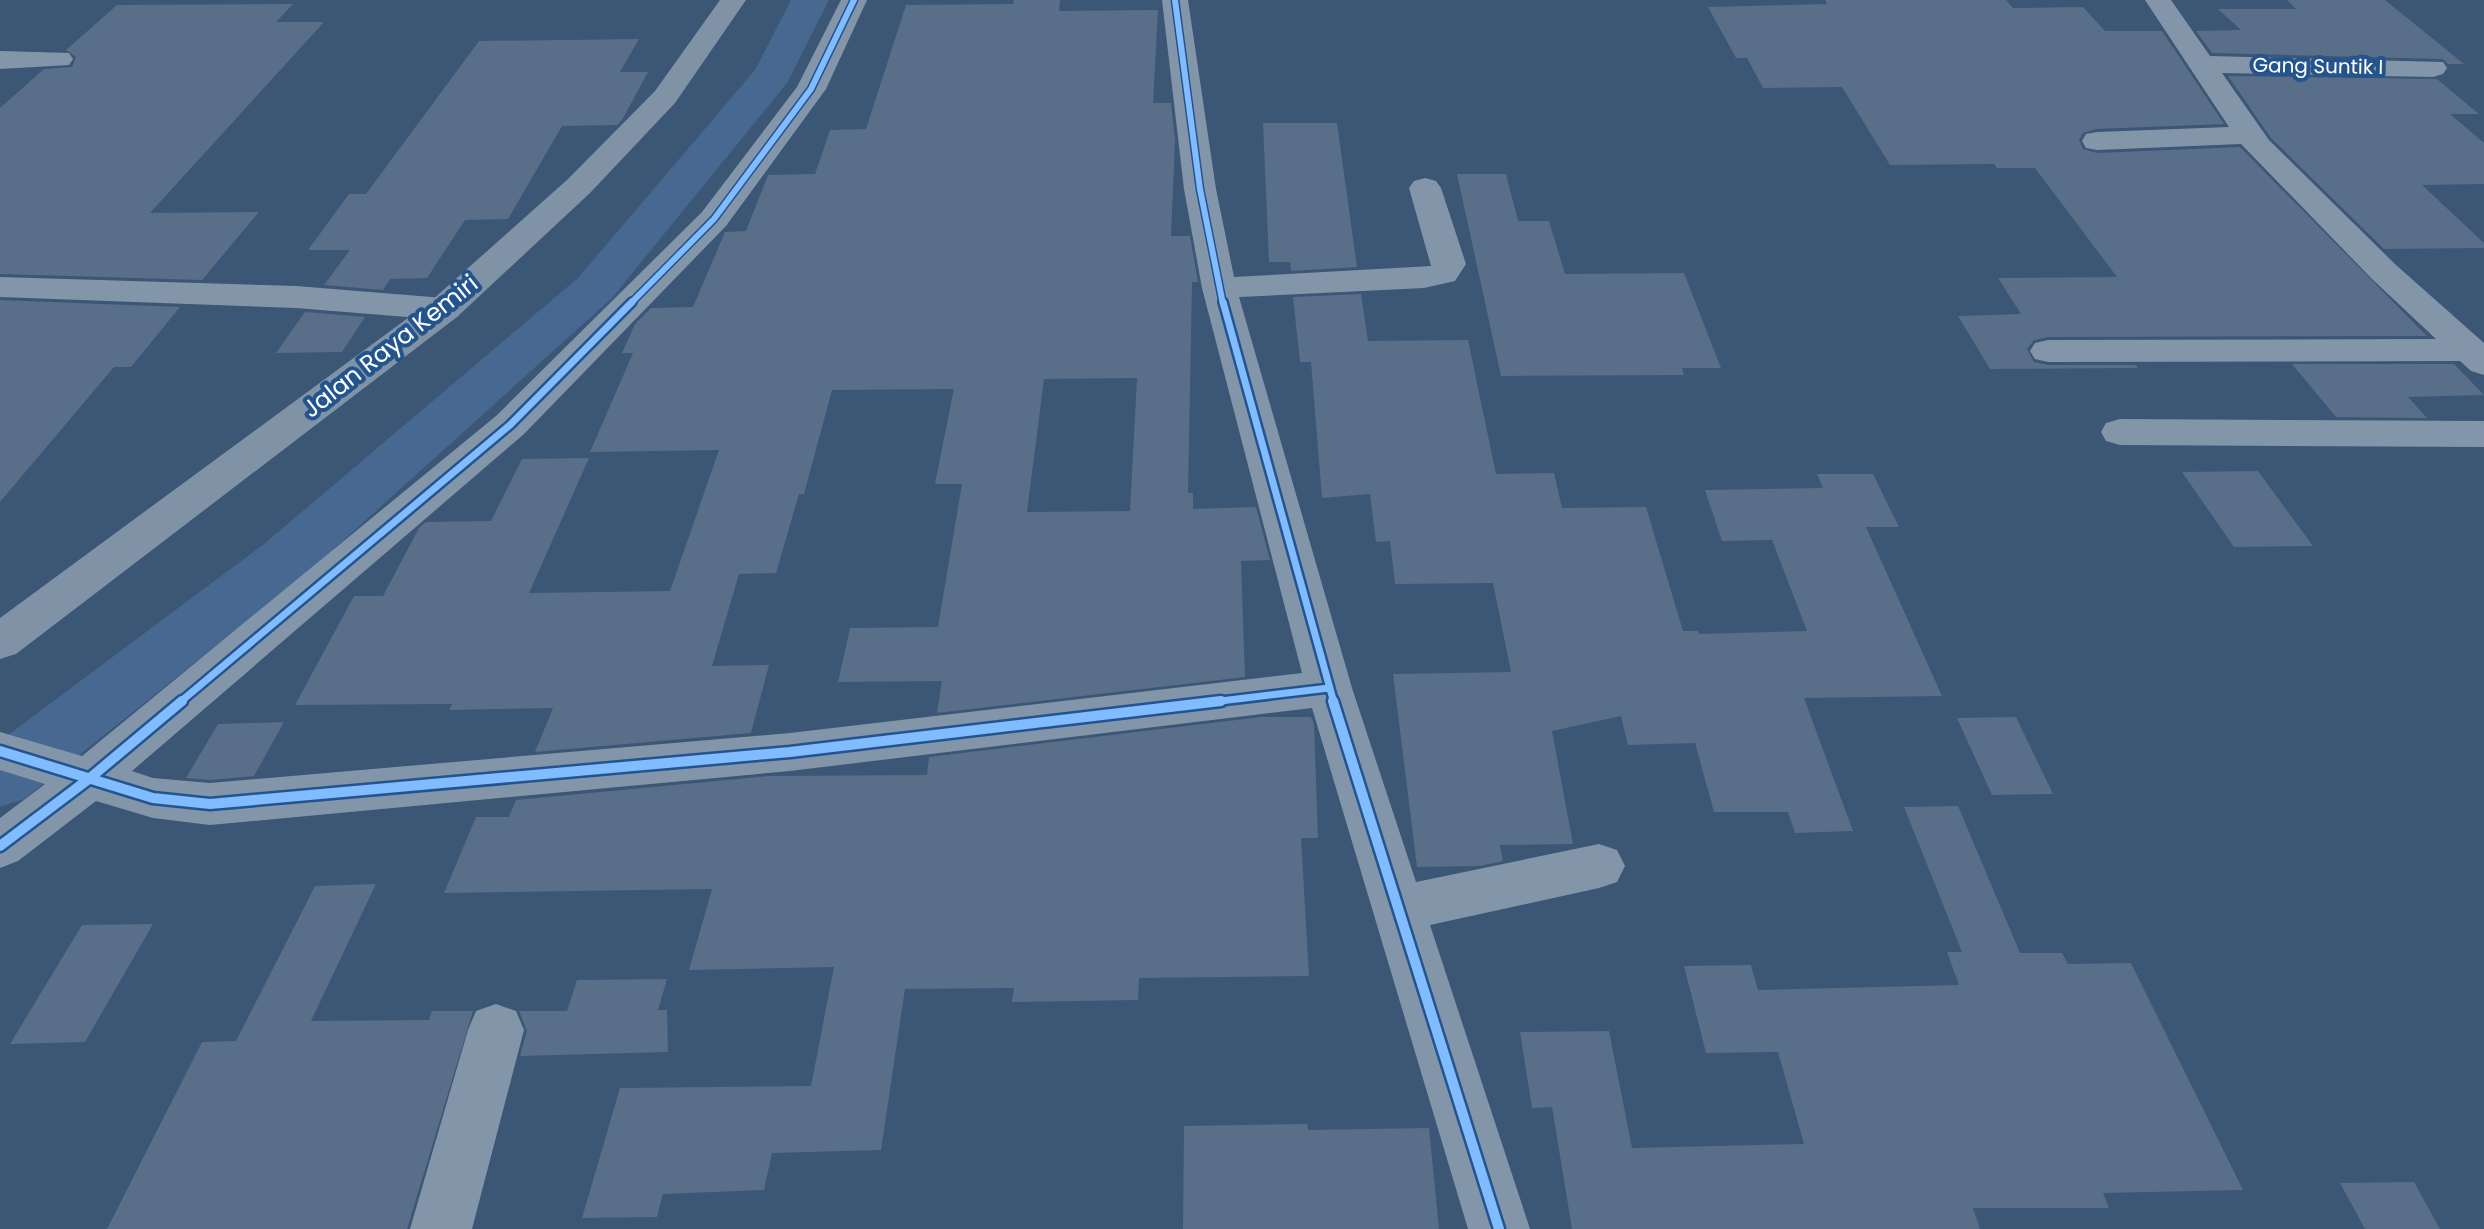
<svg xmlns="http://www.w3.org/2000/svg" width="2484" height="1229" font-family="Poppins,sans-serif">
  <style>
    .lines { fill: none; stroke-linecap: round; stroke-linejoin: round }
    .canal { fill: #476890; fill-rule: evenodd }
    .building { fill: #596e88; fill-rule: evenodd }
    .minor { fill: #8396a9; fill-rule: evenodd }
    .secondary { fill: #7f92a6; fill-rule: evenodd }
    .cycleway-far2-casing { stroke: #24548e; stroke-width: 9 }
    .cycleway-far1-casing { stroke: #24548e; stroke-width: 12 }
    .cycleway-casing { stroke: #24548e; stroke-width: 15 }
    .cycleway-far2 { stroke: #80bcff; stroke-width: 6 }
    .cycleway-far1 { stroke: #80bcff; stroke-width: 7 }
    .cycleway { stroke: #80bcff; stroke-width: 10 }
    .labels { text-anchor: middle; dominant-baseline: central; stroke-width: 8; stroke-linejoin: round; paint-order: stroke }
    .far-street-label { font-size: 20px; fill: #fff; stroke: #24548e }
    .street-label { font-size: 24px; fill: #fff; stroke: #24548e }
  </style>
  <rect width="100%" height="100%" fill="#3c5676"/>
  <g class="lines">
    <path class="canal" d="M 791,0 L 829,0 L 787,83 L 612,298 L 306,574 L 24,799 L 0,807 L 0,741 L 264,544 L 578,278 L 755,70 Z"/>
  </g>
  <path class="building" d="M 1014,0 L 1060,0 L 1059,11 L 1158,10 L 1153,103 L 1171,103 L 1175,140 L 1171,236 L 1190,236 L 1198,282 L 1192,282 L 1188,493 L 1193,493 L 1193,509 L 1256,507 L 1270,560 L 1241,561 L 1245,677 L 937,713 L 942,681 L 838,682 L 850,628 L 938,627 L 962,484 L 935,484 L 954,389 L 832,390 L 804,494 L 799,494 L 776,573 L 739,574 L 712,666 L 769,665 L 751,733 L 535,752 L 553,708 L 449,710 L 452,704 L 295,705 L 354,596 L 383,596 L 419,528 L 426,522 L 491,521 L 522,459 L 589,458 L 529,593 L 670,591 L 719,450 L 590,452 L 633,353 L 622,353 L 635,324 L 651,308 L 693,307 L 725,232 L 746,231 L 768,175 L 815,174 L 830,130 L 866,129 L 906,5 L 1013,4 ZM 1137,378 L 1130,511 L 1027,512 L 1044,379 Z
    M 1825,0 L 2006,0 L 2013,8 L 2083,7 L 2105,31 L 2162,31 L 2224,124 L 2096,129 L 2083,133 L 2079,140 L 2083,149 L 2097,153 L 2240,147 L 2427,336 L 2048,337 L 2034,340 L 2027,349 L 2034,362 L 2048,365 L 2136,365 L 2138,368 L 1990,369 L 1958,316 L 2021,314 L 1998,278 L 2117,277 L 2035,168 L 1997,168 L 1994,164 L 1890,165 L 1842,87 L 1763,88 L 1747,58 L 1736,58 L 1708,7 L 1827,4 Z
    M 2287,0 L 2385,0 L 2464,64 L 2448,64 L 2443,59 L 2212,53 L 2196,31 L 2241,30 L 2218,9 L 2296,9 Z
    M 293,4 L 276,22 L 324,22 L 150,213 L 259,212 L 202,280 L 0,274 L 0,108 L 44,69 L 72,67 L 76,57 L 66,50 L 117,5 Z
    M 639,39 L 620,72 L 648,72 L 622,120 L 617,125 L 562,126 L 508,219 L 465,220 L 427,278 L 390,279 L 383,290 L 324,285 L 350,250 L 308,250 L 349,194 L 366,194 L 479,41 Z
    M 2228,76 L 2437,79 L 2479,114 L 2450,114 L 2484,143 L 2484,184 L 2422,185 L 2484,243 L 2484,248 L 2384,249 L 2271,138 Z
    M 1263,123 L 1337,123 L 1357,267 L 1291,271 L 1290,262 L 1269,262 Z
    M 1457,174 L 1506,174 L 1518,221 L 1549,221 L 1565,274 L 1684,273 L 1721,368 L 1682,368 L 1684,375 L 1501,376 Z
    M 1361,294 L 1368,341 L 1468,340 L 1496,474 L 1554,473 L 1562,508 L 1646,507 L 1683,631 L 1698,631 L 1699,634 L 1807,631 L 1772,540 L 1722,541 L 1705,490 L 1823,488 L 1817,474 L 1873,474 L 1899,527 L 1866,527 L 1942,696 L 1804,698 L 1853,831 L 1795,833 L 1788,812 L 1714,812 L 1695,743 L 1628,745 L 1621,716 L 1552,731 L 1573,844 L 1500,845 L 1503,861 L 1480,866 L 1417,867 L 1393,674 L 1511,672 L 1493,583 L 1395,584 L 1390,541 L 1376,542 L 1370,494 L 1322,498 L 1311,362 L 1300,362 L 1293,297 Z
    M 0,300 L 180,307 L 131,367 L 114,367 L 0,502 Z
    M 305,312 L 365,317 L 342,352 L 276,353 Z
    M 2292,364 L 2454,364 L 2484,395 L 2408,397 L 2427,418 L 2336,417 Z
    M 2258,471 L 2313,546 L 2234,547 L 2182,472 Z
    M 1261,717 L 1311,717 L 1314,724 L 1318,838 L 1301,838 L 1309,976 L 1139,978 L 1138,1000 L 1012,1002 L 1014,988 L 905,989 L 881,1150 L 772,1153 L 764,1190 L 663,1194 L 657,1217 L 582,1218 L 620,1088 L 811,1086 L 834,967 L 689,970 L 712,889 L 444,893 L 476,817 L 509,817 L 516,800 L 769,776 L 927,775 L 929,757 Z
    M 2016,717 L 2053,794 L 1992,795 L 1957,718 Z
    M 284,722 L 254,776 L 210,780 L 186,778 L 218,724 Z
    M 1958,806 L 2020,953 L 2062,953 L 2068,964 L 2131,963 L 2243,1190 L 2103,1193 L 2109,1208 L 1973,1208 L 1980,1229 L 1572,1229 L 1552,1107 L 1532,1108 L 1520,1032 L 1609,1031 L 1632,1148 L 1804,1144 L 1778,1052 L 1706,1053 L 1684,966 L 1751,965 L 1758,990 L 1959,985 L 1947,952 L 1962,952 L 1904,807 Z
    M 376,884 L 311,1021 L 429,1020 L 432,1011 L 473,1011 L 407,1229 L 107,1229 L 202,1042 L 236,1041 L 315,886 Z
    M 153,924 L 85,1042 L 10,1044 L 82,925 Z
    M 667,979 L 658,1010 L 667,1010 L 668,1052 L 520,1056 L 527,1031 L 519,1011 L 567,1011 L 577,980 Z
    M 1307,1124 L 1308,1130 L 1429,1128 L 1439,1229 L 1183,1229 L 1184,1126 Z
    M 2414,1182 L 2440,1229 L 2365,1229 L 2340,1183 Z"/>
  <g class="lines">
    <path class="minor" d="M 841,0 L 867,0 L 826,89 L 726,226 L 524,434 L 132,771 L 153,778 L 210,783 L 790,733 L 1302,673 L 1202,288 L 1184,189 L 1162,0 L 1188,0 L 1216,189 L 1234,277 L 1431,266 L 1409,188 L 1414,181 L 1425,178 L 1436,181 L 1441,188 L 1466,264 L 1455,281 L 1424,288 L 1239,297 L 1352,688 L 1416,882 L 1599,844 L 1617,850 L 1625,866 L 1617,882 L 1599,888 L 1430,925 L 1530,1229 L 1468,1229 L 1312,708 L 790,771 L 210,825 L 153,818 L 96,801 L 18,861 L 0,868 L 0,818 L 45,784 L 0,770 L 0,732 L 82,756 L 496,416 L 702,212 L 797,87 Z
      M 2145,0 L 2171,0 L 2210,56 L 2443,62 L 2447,68 L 2443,74 L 2433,77 L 2222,73 L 2269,140 L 2396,265 L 2484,343 L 2484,375 L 2471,371 L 2460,361 L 2048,362 L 2035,359 L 2030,351 L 2035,343 L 2048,340 L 2436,339 L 2372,279 L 2241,144 L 2097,150 L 2086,148 L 2082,141 L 2086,134 L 2097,132 L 2229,127 Z
      M 0,51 L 69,53 L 73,59 L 69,65 L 0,69 Z
      M 0,277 L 296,286 L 444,298 L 457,301 L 462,309 L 457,317 L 444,320 L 296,308 L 0,297 Z
      M 2120,419 L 2484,421 L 2484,447 L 2120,445 L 2106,441 L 2101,432 L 2106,423 Z
      M 496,1004 L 516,1011 L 524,1030 L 472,1229 L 410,1229 L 468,1030 L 476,1011 Z"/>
    <path class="secondary" d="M 720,0 L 746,0 L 675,103 L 590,193 L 457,317 L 16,654 L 0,659 L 0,618 L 431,301 L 568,179 L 655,91 Z"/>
    <defs>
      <path id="cycleway-far2" d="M 1175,0 L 1200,189 L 1223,304
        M 630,304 L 714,219 L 811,89 L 854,0"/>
      <path id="cycleway-far1" d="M 1223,302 L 1334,703
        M 179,703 L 510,425 L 632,302
        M 1204,703 L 1329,688"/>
      <path id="cycleway" d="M 1333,701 L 1499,1229
        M 0,751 L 153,798 L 210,804 L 790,752 L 1221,701
        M 0,846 L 90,778 L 182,701"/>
    </defs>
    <use href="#cycleway-far2" class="cycleway-far2-casing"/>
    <use href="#cycleway-far1" class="cycleway-far1-casing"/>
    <use href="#cycleway" class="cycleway-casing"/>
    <use href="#cycleway-far2" class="cycleway-far2"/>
    <use href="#cycleway-far1" class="cycleway-far1"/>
    <use href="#cycleway" class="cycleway"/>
  </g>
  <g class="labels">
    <g class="far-street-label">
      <text transform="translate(2318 66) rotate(1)">Gang Suntik I</text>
    </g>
    <g class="street-label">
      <text transform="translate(390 346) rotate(-38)">Jalan Raya Kemiri</text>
    </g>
  </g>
</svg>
